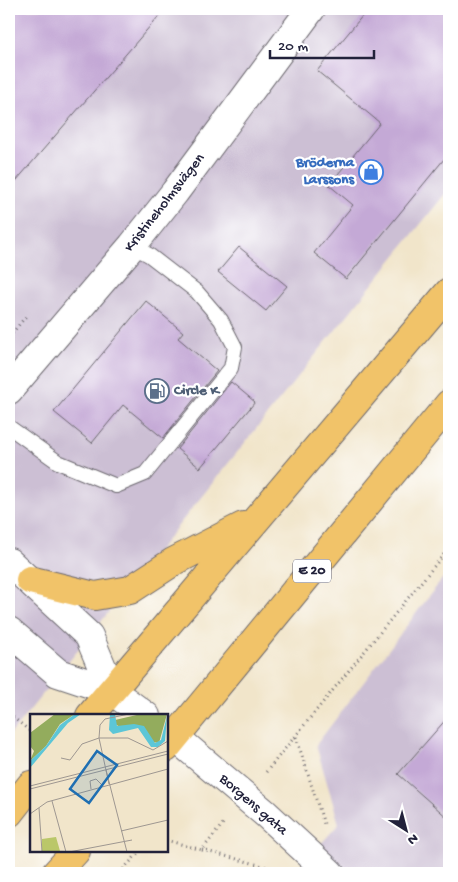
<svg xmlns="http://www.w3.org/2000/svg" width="458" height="882" font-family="'Gochi Hand',sans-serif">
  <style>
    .industrial { fill: #ccbfd4 }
    .building { fill: #c4a9d6 }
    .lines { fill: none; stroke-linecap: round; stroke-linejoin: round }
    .service-casing { stroke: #6a666d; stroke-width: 16 }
    .minor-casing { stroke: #6a666d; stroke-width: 30 }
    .tertiary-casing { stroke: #6a666d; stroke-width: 30 }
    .trunk-casing { stroke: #6a666d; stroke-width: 30 }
    .path { stroke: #6a666d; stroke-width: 3; stroke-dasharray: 1 4; stroke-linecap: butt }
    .service { stroke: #fff; stroke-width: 14 }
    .minor { stroke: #fff; stroke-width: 28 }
    .tertiary { stroke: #fff; stroke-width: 28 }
    .trunk { stroke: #f1c369; stroke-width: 28 }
    .labels { text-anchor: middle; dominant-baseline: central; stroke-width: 4.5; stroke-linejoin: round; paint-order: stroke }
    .shield { fill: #fff; stroke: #646476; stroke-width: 1 }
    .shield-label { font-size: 14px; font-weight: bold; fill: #22223b }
    .shop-label { font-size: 15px; font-weight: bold; fill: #366cbe; stroke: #fff; text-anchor: end }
    .street-label { font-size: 15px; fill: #22223b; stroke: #fff }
    .service-label { font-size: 15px; font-weight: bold; fill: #4e5e75; stroke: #fff; text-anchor: start }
    .inset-road { fill: none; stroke: #9e9791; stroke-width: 1 }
    .view { fill: #1f6fb2; fill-opacity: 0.15; stroke: #1f6fb2; stroke-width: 2.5 }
    .inset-edge { fill: none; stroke: #22223b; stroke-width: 2.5 }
  </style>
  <rect width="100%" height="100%" fill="#fff"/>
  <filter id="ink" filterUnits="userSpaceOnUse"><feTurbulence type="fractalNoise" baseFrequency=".02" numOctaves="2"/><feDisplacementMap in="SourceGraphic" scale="10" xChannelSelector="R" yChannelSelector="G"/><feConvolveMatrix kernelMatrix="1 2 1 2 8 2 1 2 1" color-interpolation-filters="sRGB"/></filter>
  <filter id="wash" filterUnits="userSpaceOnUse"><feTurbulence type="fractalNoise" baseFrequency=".0096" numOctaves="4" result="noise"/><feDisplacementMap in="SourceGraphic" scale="20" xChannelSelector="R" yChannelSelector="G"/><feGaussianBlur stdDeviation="1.12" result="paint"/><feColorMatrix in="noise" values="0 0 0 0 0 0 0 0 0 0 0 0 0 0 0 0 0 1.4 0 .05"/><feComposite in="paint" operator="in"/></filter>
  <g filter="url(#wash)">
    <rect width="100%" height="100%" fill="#f1e5ca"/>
    <path class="industrial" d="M 9,9 L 449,9 L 449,189 L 9,736 Z
      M 449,570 L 449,873 L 294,873 L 339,824 L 316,745 Z"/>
    <g id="blocks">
      <path class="building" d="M 9,9 L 165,9 L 9,189 Z
        M 368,9 L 449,9 L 449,153 L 346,279 L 314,253 L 353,205 L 329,185 L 380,123 L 317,71 Z
        M 239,247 L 287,286 L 266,311 L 218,272 Z
        M 146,301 L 183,332 L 178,338 L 217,371 L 163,438 L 123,405 L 92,443 L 54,412 Z
        M 231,382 L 255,402 L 200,468 L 177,449 Z
        M 449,716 L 449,819 L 398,774 Z"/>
    </g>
  </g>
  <g filter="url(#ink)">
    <use href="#blocks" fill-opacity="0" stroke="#6a666d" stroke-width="1"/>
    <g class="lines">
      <defs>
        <path id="service" d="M 9,427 L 58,462 L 116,486 L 145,474 L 231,368 L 235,347 L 221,320 L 197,292 L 149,255 L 132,246"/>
        <path id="minor" d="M 176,738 L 266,814 L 330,873"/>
        <path id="tertiary" d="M 9,390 L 132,246 L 175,192 L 311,9
          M 9,562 L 89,636 L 112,691
          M 9,631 L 58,673 L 112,691 L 146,716"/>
        <path id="trunk" d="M 30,580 L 95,596 L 130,590 L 173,562 L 243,526
          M 90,716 L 449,292
          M 166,748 L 449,404
          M 9,813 L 31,785
          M 56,873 L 76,851"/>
      </defs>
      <use href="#service" class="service-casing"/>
      <use href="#minor" class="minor-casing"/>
      <use href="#tertiary" class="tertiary-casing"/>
      <use href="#trunk" class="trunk-casing"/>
      <path class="path" d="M 9,337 L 27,315
        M 9,714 L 31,732
        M 296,737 L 324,824
        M 266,772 L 449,548
        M 166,840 L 202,850 L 225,821
        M 202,850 L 279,870
        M 120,873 L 140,851"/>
      <use href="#service" class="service"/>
      <use href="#minor" class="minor"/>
      <use href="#tertiary" class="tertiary"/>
      <use href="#trunk" class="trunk"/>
    </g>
  </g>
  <defs>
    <symbol id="shop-ring" viewBox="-11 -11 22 22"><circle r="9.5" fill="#fff" stroke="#3f7fe0" stroke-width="1.5"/><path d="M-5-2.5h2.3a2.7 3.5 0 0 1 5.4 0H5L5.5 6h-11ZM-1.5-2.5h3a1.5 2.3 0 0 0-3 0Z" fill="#3f7fe0"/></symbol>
    <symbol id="fuel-ring" viewBox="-11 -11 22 22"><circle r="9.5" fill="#fff" stroke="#5c6f8a" stroke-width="1.5"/><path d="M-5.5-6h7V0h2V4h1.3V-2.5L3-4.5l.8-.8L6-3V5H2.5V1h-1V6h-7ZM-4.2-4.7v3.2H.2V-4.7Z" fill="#5c6f8a"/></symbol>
  </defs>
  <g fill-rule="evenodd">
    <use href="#shop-ring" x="357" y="158" width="28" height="28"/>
    <use href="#fuel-ring" x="143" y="377" width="28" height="28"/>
  </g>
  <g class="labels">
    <rect class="shield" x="293" y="559.5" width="38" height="23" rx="4"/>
    <g class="shield-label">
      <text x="312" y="571">E 20</text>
    </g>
    <g class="shop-label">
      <text x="354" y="163">Bröderna<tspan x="354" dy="17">Larssons</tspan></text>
    </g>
    <g class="street-label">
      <text transform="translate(165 203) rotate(-52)">Kristineholmsvägen</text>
      <text transform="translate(253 805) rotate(41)">Borgens gata</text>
    </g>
    <g class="service-label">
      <text x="174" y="391">Circle K</text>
    </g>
  </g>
  <g transform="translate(30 714)">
    <rect width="138" height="138" fill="#f1e5ca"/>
    <path d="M 26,123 L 30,137 L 12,137 L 12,125 Z" fill="#bac769"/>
    <path d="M 25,0 L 45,0 L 30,10 L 16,32 L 0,47 L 4,37 L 0,32 L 0,19 ZM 111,0 L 137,0 L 129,29 L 122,28 L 113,12 L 90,13 L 85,10 L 85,6 Z" fill="#93ac5d"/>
    <path d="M 45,0 L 51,0 L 38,9 L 0,54 L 0,47 L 16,32 L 30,11 ZM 80,0 L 85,0 L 87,12 L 104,10 L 114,12 L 125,29 L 131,26 L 137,2 L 135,27 L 128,33 L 121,33 L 108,14 L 83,20 L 79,16 Z" fill="#5cc6d7"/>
    <path class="inset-road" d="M 31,44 L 40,46 L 52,30 L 69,24 L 98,24 L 123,36 L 138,27M 76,56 L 97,138M 79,70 L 69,24 L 70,11 L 75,5 L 99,0M 0,72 L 138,37M 0,75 L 138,40M 61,75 L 60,67 L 66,65 L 73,72M 22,87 L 36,138M 9,94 L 12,138M 0,100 L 17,88 L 138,55M 91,117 L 138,106M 39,138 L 102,126"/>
    <path class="view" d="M 67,37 L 87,51 L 59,89 L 40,75 Z"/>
    <rect width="138" height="138" class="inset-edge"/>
  </g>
  <rect width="458" height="882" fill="none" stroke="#fff" stroke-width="30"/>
  <g transform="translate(406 830) rotate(144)" stroke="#ffffff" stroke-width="4" paint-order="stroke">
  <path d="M0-4L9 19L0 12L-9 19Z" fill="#22223b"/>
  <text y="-8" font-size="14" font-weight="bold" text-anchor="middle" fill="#22223b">N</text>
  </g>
  <path d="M270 50v8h104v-8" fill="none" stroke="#22223b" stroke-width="2.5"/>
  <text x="278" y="50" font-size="15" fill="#22223b" stroke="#ffffff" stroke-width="4" paint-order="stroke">20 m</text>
</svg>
